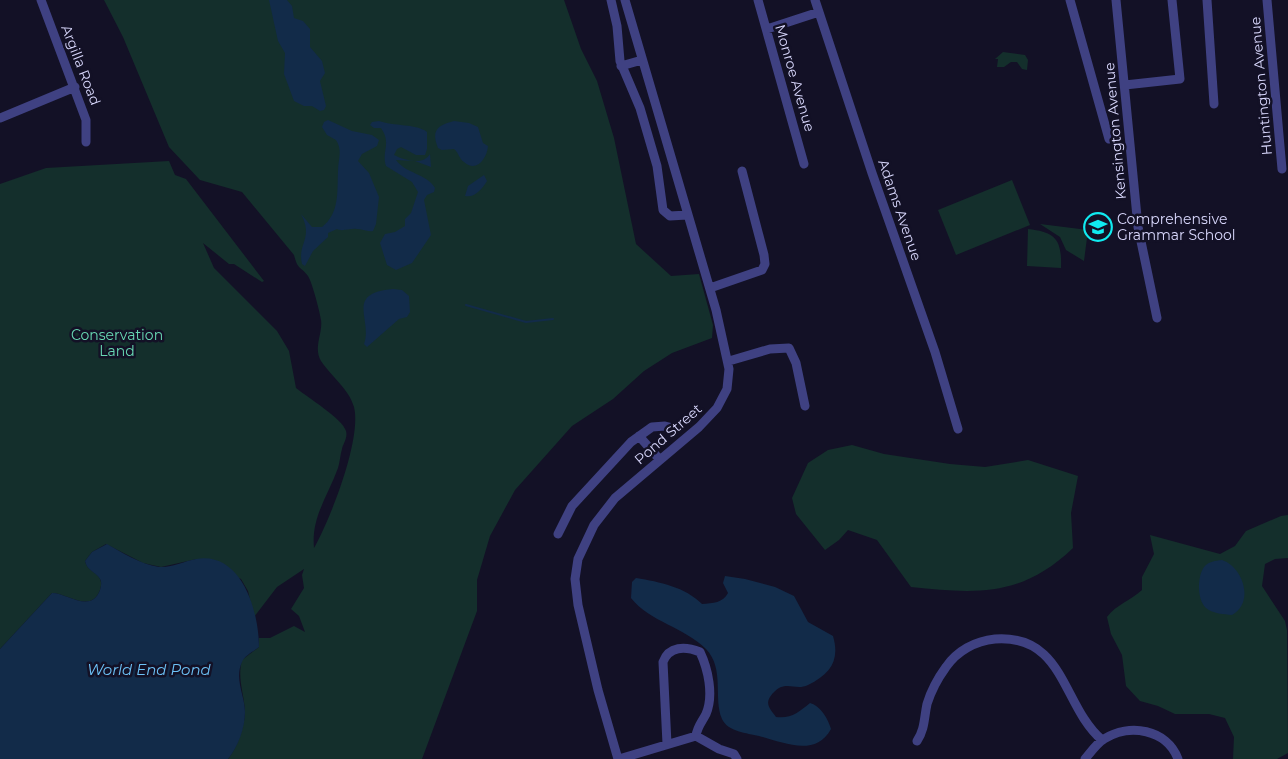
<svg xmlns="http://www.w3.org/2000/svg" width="1288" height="759" font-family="Montserrat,sans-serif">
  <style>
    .green { fill: #142f2c }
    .water { fill: #122b49 }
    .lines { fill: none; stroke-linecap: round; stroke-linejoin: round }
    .stream { stroke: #122b49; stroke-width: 2 }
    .minor { stroke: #3f4182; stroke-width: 9 }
    .labels { text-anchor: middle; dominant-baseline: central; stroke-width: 5; stroke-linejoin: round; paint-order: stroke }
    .street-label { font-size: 14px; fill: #d9d8fd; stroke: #131126 }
    .poi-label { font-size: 14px; fill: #d9d8fd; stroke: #131126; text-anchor: start }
    .park-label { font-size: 14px; fill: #68d9b4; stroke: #131126 }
    .water-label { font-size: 15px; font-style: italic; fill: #6cc1f6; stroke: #131126 }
  </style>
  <rect width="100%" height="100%" fill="#131126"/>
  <path class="green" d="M 104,0 L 564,0 L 581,49 L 597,81 L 614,138 L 636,244 L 671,276 L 699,274 L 713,325 L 712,338 L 672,353 L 644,371 L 613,399 L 572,426 L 515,490 L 490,536 L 477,580 L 477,611 L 422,759 L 228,759 C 237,748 245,726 245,711 C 244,693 237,678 242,660 L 259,647 L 259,638 L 270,638 L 294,626 L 305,632 L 299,616 L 291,609 L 304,588 L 302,575 L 304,569 L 277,587 L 254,617 L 248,591 L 241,579 L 197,559 L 161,567 L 143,563 L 106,544 L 92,552 L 85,561 C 87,571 96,571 100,579 C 102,583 101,586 100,590 C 91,614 67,593 52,593 L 0,649 L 0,184 L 46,168 L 169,161 L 175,175 L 186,179 L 264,281 L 262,282 L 234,264 L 229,264 L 203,243 L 214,268 L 277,331 L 289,351 L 296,388 C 307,397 343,419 346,431 C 348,438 343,444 342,449 C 340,455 340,462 338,468 C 328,496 311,517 314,548 C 330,520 362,439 354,407 C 349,389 331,376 321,361 C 313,348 323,333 321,320 C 320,312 312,282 308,276 C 301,266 298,271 294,255 L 242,192 L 200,180 L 169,147 L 123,37 Z
    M 1003,52 L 1025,55 L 1028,60 L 1027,70 L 1022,69 L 1017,62 L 1011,62 L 1004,67 L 997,67 L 998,59 L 995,59 Z
    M 1012,180 L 1030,225 L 956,255 L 938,210 Z
    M 1040,224 L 1088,230 L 1084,261 L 1066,250 L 1060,237 Z
    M 1028,229 C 1056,232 1062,240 1061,268 L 1027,266 Z
    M 852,445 L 884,454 L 950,464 L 985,467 L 1028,460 L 1078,476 L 1071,513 L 1073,548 C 1022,597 977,594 911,587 L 877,540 L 848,530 L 839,540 L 825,550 L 796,514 L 792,498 L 808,463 L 828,450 Z
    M 1288,515 L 1288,558 L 1275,559 L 1265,564 L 1262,586 L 1285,621 L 1287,630 L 1288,753 L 1277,759 L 1233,759 L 1234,737 L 1225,718 L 1209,714 L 1175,714 L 1158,706 L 1140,701 L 1126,686 L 1122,655 L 1111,634 L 1107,617 C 1117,604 1130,601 1142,590 L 1142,577 L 1154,554 L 1150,535 L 1220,554 L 1235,546 L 1246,531 L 1281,516 Z"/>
  <path class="water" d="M 269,0 L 287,0 L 292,6 L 294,18 L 303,21 L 310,29 L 310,47 L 322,61 L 325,73 L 320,81 L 326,106 L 324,110 L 320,111 L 312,106 L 304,106 L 294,101 L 284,74 L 285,53 L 278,41 Z
    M 328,120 L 352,131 L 372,135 L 379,140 L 377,146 L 362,154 L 358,161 L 369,173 L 379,197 L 376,224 L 373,231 C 367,232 362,229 357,229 C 350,228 342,232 337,229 L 328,233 L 328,237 L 313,251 L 305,266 L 302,264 C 297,243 314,239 301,214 L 312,227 L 322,227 C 340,213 337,191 338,171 C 338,159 343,151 336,140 L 327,135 L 322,127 L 324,122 Z
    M 379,121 C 392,126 418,124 427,132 L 427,149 L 425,155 L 416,155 L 401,147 L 397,149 L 394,155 C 404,160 423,166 430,154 L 431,167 L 415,161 L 396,160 C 406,174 426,173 435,188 L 434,192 L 427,195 L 424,200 L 431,235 L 412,263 L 396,270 L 387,265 L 380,243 L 385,234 L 395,232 L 405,226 L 405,219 L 411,213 L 418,192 L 412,182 L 386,166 C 381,151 392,144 381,128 L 374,128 L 370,125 L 372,122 Z
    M 454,121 L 469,123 L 478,127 L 483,143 L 488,146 C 487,159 476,173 464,162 C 459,159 459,153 454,149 L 442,150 L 438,148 C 431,131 437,125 454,121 Z
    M 484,175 L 487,181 C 482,189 475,198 465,196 L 468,186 Z
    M 393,289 L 402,290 L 409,296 L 410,312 L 407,317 L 399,319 L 367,347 L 364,344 C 373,320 344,293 393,289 Z
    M 107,544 C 123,553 140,564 159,567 C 172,568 184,561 196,559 C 242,551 259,612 259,647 C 254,651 244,656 242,662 C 234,679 245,696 245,712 C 245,728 238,747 228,759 L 0,759 L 0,649 L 52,593 C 67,593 91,614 100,590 C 101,586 102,582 100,579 C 95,571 87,571 85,561 L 92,552 Z
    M 1222,560 C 1243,567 1255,602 1232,615 C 1224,614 1213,614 1206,608 C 1197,600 1197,577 1204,567 C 1209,561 1215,561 1222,560 Z
    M 725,576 L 745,579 L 775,587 L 794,596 L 808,622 L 833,636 C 840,660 831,674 808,685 C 794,692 784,677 770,697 C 765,705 771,710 776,717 C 791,719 799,712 810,703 C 821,706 828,719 831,729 C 815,758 783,742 759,736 C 747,733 728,732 722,719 C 713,698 725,669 706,649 C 684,627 650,622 631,598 L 632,582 L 636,578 C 660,582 685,587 702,604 C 713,603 723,603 728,593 L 723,583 Z"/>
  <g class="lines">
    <path class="stream" d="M 466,305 L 526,322 L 553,319"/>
    <path class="minor" d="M 41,0 L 86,120 L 86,142
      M 611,0 L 617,26 L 620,61 L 640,108 L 657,166 L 663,210 L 670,216 L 687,215
      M 758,0 L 804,164
      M 815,0 L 872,173 L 935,352 L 958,429
      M 1070,0 L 1109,139
      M 1116,0 L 1138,227 L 1157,318
      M 1207,0 L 1214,104
      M 1267,0 L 1282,169
      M 767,29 L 819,12
      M 621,66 L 642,60
      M 1125,85 L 1180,79 L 1172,0
      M 0,118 L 75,87
      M 710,288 L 762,270 L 765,264 L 764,255 L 742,171
      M 729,361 L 770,349 L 789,348 L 796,363 L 805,406
      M 639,436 L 660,460
      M 558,534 L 572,506 L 631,442 L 652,427 L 665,426 L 677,429
      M 917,741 C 925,729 924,718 927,704 C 931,691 938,678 946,667 C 957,651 975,641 995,639 C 1065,634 1062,706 1102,740
      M 667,744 L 663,662 C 669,646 685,646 700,652 C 708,669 714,695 706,714 C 702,722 697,727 696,736
      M 618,759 L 598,690 L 578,605 L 575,579 L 578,559 L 594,525 L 615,498 L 699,427 L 717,408 L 727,389 L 729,369 L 716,310 L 625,0
      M 619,759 L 696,736 L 719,749 L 734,754 L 737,759
      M 1085,759 C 1091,752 1097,743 1104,739 C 1129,723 1167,729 1178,759"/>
  </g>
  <defs>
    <symbol id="school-ring" viewBox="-11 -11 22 22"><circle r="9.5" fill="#131126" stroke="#10ebf0" stroke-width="1.5"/><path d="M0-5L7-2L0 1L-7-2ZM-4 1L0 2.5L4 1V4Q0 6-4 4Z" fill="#10ebf0"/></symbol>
  </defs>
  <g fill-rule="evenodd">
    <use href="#school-ring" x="1082" y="211" width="32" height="32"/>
  </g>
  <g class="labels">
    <g class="street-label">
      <text transform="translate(81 65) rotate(69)">Argilla Road</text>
      <text transform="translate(795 78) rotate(74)">Monroe Avenue</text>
      <text transform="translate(1261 86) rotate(-95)">Huntington Avenue</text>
      <text transform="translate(1115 131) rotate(-95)">Kensington Avenue</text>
      <text transform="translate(900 210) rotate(71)">Adams Avenue</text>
      <text transform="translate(668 434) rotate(-41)">Pond Street</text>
    </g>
    <g class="poi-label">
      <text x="1117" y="219">Comprehensive<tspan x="1117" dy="16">Grammar School</tspan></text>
    </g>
    <g class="park-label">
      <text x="117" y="335">Conservation<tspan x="117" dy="16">Land</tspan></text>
    </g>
    <g class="water-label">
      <text x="149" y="669">World End Pond</text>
    </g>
  </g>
</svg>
